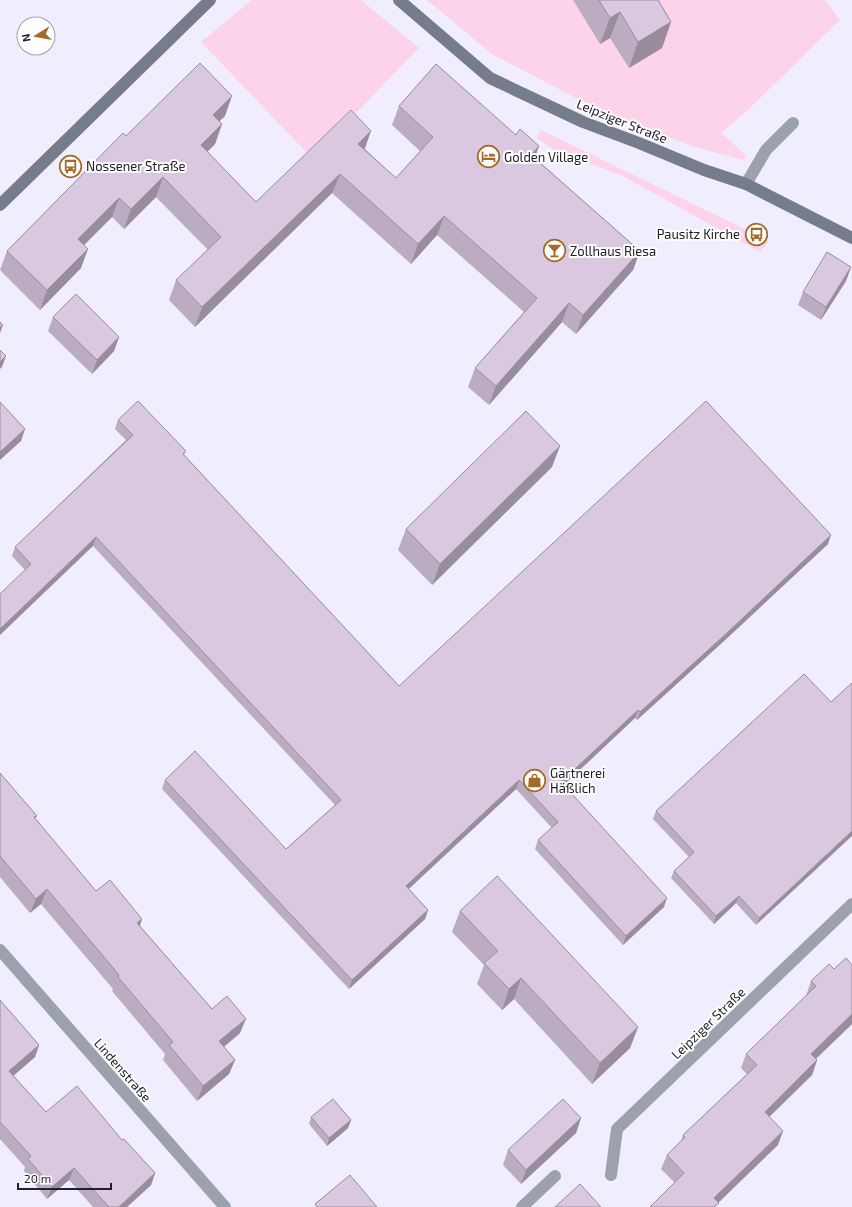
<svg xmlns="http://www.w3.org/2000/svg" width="852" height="1207" font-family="'Exo 2',sans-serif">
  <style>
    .green { fill: #fcd3e9 }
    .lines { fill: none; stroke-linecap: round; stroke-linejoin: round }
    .lane { stroke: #9ca2ad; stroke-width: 12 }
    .street { stroke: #9ca2ad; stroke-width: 12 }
    .secondary { stroke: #757d8d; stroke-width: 12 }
    .wall { fill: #bbacc1 }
    .shaded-wall { fill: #998c9d }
    .building { fill: #dac8e0; stroke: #998c9d }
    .labels { text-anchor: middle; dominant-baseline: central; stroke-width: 4; stroke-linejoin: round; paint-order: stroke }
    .street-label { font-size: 13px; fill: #22212b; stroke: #fdfdfd }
    .poi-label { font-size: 13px; fill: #22212b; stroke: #fdfdfd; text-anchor: start }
  </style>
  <rect width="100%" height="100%" fill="#efedfe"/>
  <path class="green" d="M 252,0 L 361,0 L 419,48 L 312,158 L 201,42 Z
    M 427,0 L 825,0 L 840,20 L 747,111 L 721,133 L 746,155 L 744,160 L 691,146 L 576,98 L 492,54 Z
    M 541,130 L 769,241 L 760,252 L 621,175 L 555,151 L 537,138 Z"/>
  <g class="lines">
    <path class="lane" d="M 746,184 L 766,150 L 793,123"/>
    <path class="street" d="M 0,950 L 225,1207
      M 611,1175 L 617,1129 L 852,904
      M 522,1207 L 555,1176"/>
    <path class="secondary" d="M 399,0 L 490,78 L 583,122 L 639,143 L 704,170 L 746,184 L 852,238
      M 0,205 L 210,0"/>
  </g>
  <path class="wall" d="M 573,0 L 659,0 L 659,1 L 671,22 L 662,48 L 629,68 L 610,38 L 600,44 Z
    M 399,106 L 535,158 L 640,251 L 633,270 L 576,334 L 562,322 L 489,405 L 468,387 L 475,368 L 524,312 L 437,235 L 411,264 L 332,193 L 195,327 L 169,300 L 176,280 L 208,250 L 156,197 L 124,229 L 112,217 L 84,245 L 81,268 L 40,310 L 0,270 L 7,251 L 126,136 L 225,116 L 219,121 L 222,124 L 215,144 L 207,152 L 256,202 L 365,149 L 396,178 L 420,151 L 392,125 Z
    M 851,267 L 846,281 L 821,320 L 798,305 L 803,292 Z
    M 53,317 L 119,337 L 114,351 L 92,374 L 48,331 Z
    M 118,420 L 186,451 L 184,455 L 399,686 L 828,544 L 725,640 L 637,720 L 635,718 L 564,785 L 664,907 L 623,945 L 535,849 L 538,840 L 552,828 L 516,789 L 409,889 L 428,910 L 425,919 L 349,989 L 162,789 L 165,780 L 286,849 L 335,805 L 93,546 L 25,570 L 12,556 L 15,547 L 126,440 L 115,429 Z
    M 552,467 L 432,585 L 398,550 L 406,529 Z
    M 852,683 L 756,925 L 736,903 L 714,924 L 671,878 L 674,871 L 689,857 L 653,819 L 656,811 L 831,702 Z
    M 0,773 L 37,816 L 35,819 L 96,891 L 142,919 L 140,926 L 212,1009 L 240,1033 L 224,1047 L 235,1060 L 229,1074 L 197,1101 L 163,1060 L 165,1054 L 112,991 L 113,989 L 41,904 L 30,913 L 0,877 Z
    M 460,911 L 638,1027 L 630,1048 L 592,1084 L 514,999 L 502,1010 L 477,984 L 484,965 L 452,932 Z
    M 852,965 L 852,1024 L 816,1059 L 817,1060 L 812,1075 L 769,1117 L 778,1145 L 675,1183 L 661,1169 L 667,1155 L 681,1141 L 683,1135 L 747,1074 L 741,1068 L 746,1054 L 806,996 L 811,981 L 834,969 Z
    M 0,1000 L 39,1045 L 35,1057 L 13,1076 L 46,1112 L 122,1140 L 155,1173 L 151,1185 L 127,1207 L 93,1207 L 69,1180 L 47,1199 L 24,1171 L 25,1167 L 0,1139 Z
    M 311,1117 L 351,1120 L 348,1128 L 327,1146 L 309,1124 Z
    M 581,1118 L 576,1133 L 521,1184 L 503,1165 L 508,1150 Z"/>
  <path class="shaded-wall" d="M 620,12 L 610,38 L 600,44 L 610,18 Z
    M 671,22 L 662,48 L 629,68 L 638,42 Z
    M 232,96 L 225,116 L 206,134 L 213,115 Z
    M 222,124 L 215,144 L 194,165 L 201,145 Z
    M 371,131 L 364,151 L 358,144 Z
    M 539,146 L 532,166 L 531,155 Z
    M 340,174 L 332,193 L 195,327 L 202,307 Z
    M 163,177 L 156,197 L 124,229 L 131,209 Z
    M 119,198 L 112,217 L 71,258 L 78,239 Z
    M 444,216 L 437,235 L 411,264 L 418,244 Z
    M 88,249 L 81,268 L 40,310 L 47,290 Z
    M 640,251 L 633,270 L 576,334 L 583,315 Z
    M 851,267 L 846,281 L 821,320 L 826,307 Z
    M 569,303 L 562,322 L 489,405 L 496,386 Z
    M 3,325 L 0,333 L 0,328 Z
    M 119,337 L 114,351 L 92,374 L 97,360 Z
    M 6,356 L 2,367 L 0,369 L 0,362 Z
    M 25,429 L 21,441 L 0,460 L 0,452 Z
    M 560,446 L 552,467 L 432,585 L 440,564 Z
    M 831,535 L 828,544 L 725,640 L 637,720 L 640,712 Z
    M 96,537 L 93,546 L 0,635 L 0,629 Z
    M 638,710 L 635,718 L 558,790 L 561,782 Z
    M 519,780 L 516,789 L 403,894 L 406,886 Z
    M 852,831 L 852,836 L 756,925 L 759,918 Z
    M 47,889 L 41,904 L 30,913 L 36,899 Z
    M 739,896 L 736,903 L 714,924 L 716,916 Z
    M 667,898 L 664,907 L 623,945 L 626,936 Z
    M 428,910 L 425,919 L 349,989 L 352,980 Z
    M 142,919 L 137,933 L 137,923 Z
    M 521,978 L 514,999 L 502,1010 L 509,989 Z
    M 852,1014 L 852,1024 L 806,1068 L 811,1054 Z
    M 246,1019 L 240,1033 L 213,1056 L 219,1041 Z
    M 638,1027 L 630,1048 L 592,1084 L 600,1063 Z
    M 39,1045 L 35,1057 L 5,1083 L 9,1071 Z
    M 235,1060 L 229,1074 L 197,1101 L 203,1086 Z
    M 817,1060 L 812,1075 L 760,1126 L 765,1112 Z
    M 581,1118 L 576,1133 L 521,1184 L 526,1170 Z
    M 351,1120 L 348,1128 L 327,1146 L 329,1138 Z
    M 783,1131 L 778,1145 L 714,1207 L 714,1198 Z
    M 74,1168 L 69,1180 L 47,1199 L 52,1187 Z
    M 155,1173 L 151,1185 L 127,1207 L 119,1207 Z"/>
  <path class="building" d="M 599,0 L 658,0 L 671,22 L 638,42 L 620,12 L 610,18 Z
    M 200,63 L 232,96 L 213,115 L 222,124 L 201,145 L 256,202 L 351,110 L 371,131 L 358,144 L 396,178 L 433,137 L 399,106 L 436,64 L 516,135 L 520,129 L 539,146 L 531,155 L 640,251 L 583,315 L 569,303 L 496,386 L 475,368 L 537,298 L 444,216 L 418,244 L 340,174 L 202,307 L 176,280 L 221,237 L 163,177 L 131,209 L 119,198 L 78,239 L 88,249 L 47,290 L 7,251 L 123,133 L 126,136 Z
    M 827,252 L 851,267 L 826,307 L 803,292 Z
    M 76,294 L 119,337 L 97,360 L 53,317 Z
    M 0,322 L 3,325 L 0,328 Z
    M 0,350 L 6,356 L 0,362 Z
    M 138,401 L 186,451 L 183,454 L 399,686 L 706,401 L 831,535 L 728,632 L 640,712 L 638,710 L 561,782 L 667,898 L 626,936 L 538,840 L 558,822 L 519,780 L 406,886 L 428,910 L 352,980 L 165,780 L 195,751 L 286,849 L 341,800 L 96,537 L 0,629 L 0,594 L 31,564 L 15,547 L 133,435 L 118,420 Z
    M 0,402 L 25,429 L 0,452 Z
    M 526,411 L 560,446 L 440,564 L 406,529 Z
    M 804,674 L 831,702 L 852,683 L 852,831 L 759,918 L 739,896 L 716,916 L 674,871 L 694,852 L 656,811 Z
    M 0,773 L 37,816 L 34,817 L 96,891 L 110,880 L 142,919 L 137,923 L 212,1009 L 227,996 L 246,1019 L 219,1041 L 235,1060 L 203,1086 L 169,1045 L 173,1042 L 118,977 L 119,975 L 47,889 L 36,899 L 0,856 Z
    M 497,876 L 638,1027 L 600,1063 L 521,978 L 509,989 L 484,963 L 498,951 L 460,911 Z
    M 846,958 L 852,965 L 852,1014 L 811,1054 L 817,1060 L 765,1112 L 783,1131 L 714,1198 L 719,1203 L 714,1207 L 650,1207 L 684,1173 L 667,1155 L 685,1137 L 683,1135 L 757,1065 L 746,1054 L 816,986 L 811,981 L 829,964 L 834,969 Z
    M 0,1000 L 39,1045 L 9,1071 L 46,1112 L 77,1086 L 122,1140 L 124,1139 L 155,1173 L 119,1207 L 109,1207 L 74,1168 L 52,1187 L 28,1159 L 31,1156 L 0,1122 Z
    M 333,1099 L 351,1120 L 329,1138 L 311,1117 Z
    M 563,1099 L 581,1118 L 526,1170 L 508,1150 Z
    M 350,1175 L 377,1207 L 317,1207 L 315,1204 Z
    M 580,1184 L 601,1207 L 555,1207 Z"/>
  <defs>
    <symbol id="hotel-ring" viewBox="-11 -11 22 22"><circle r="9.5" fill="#fdfdfd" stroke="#a36a28" stroke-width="1.5"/><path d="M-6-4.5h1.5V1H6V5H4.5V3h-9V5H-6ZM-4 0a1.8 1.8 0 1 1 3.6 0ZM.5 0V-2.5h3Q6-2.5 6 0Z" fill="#a36a28"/></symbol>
    <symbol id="bus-ring" viewBox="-11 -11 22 22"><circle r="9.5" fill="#fdfdfd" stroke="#a36a28" stroke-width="1.5"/><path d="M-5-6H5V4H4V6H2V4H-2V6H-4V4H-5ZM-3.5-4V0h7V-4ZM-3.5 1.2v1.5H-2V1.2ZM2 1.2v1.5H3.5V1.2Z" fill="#a36a28"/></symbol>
    <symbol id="bar-ring" viewBox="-11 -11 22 22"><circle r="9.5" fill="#fdfdfd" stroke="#a36a28" stroke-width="1.5"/><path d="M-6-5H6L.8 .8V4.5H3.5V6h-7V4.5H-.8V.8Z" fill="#a36a28"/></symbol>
    <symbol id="shop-ring" viewBox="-11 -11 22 22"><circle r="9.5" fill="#fdfdfd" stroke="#a36a28" stroke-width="1.5"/><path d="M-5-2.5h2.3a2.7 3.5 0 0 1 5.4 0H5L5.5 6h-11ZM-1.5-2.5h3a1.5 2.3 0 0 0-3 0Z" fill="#a36a28"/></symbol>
  </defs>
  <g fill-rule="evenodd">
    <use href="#hotel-ring" x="476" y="144" width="25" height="25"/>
    <use href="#bus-ring" x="58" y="154" width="25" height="25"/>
    <use href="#bus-ring" x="744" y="222" width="25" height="25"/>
    <use href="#bar-ring" x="542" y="238" width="25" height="25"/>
    <use href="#shop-ring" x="522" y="768" width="25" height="25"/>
  </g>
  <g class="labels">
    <g class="street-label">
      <text transform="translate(622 121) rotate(22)">Leipziger Straße</text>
      <text transform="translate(708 1023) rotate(-44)">Leipziger Straße</text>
      <text transform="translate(123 1070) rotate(49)">Lindenstraße</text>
    </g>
    <g class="poi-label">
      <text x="504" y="157">Golden Village</text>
      <text x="86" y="166">Nossener Straße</text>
      <text x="740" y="234" text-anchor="end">Pausitz Kirche</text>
      <text x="570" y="251">Zollhaus Riesa</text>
      <text x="550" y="773">Gärtnerei<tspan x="550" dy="15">Häßlich</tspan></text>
    </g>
  </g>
  <g transform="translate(36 36) rotate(259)"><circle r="19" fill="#fdfdfd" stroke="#a5a5a9"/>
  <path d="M0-3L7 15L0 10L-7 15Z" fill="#a36a28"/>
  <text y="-6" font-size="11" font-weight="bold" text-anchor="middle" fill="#22212b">N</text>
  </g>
  <path d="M18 1183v6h93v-6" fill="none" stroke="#22212b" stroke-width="2"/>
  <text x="24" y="1183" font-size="12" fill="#22212b" stroke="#fdfdfd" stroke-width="3" paint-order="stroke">20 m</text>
</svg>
